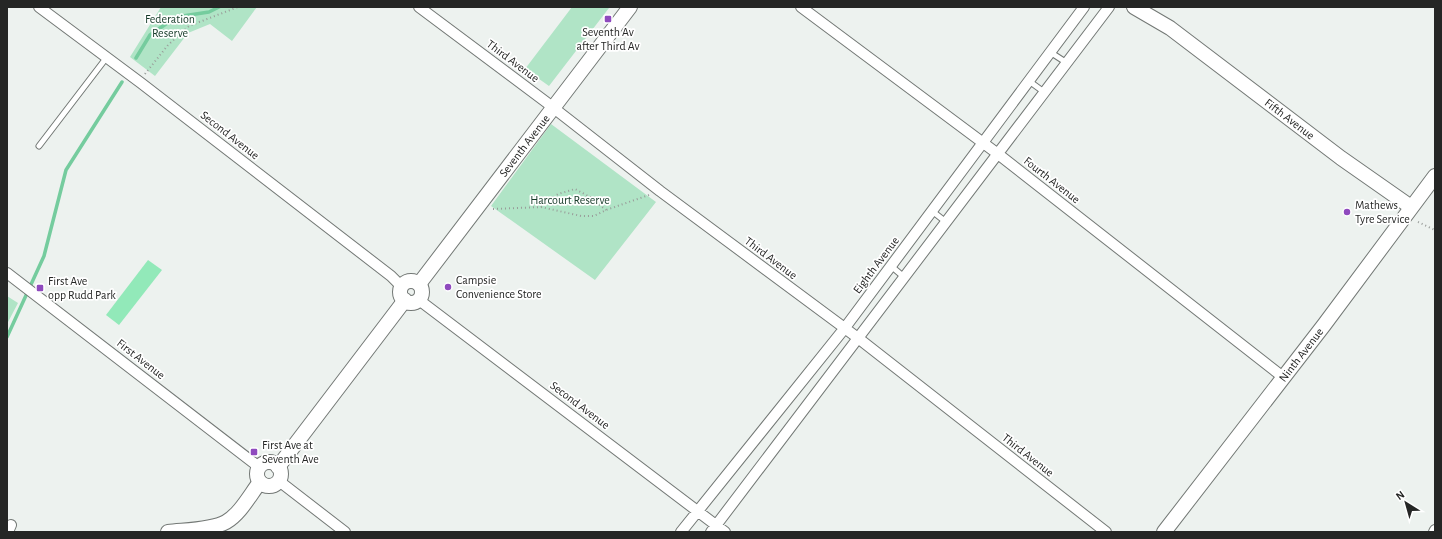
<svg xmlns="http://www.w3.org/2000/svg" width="1442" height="539" font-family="'Alegreya Sans',sans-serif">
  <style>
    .green { fill: #b0e4c6 }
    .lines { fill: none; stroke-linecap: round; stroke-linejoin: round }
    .stream { stroke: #75cc9e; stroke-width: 3.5 }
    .building { fill: #92e9b9 }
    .lane-casing { stroke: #737875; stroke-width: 7 }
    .street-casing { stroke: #737875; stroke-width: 12 }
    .secondary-casing { stroke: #737875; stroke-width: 16 }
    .path { stroke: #989c99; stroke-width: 2; stroke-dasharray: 1 3; stroke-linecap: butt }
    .lane { stroke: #fff; stroke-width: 5 }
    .street { stroke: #fff; stroke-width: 10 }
    .secondary { stroke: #fff; stroke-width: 14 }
    .poi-dot { fill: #8f4abe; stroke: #fff; stroke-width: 1.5 }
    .labels { text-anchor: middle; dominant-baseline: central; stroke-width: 3.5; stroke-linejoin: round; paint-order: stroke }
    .park-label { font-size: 12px; fill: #153a28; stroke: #fff }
    .poi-label { font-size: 12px; fill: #252625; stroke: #fff; text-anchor: start }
    .street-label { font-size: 12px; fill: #252625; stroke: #fff }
  </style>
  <rect width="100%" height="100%" fill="#edf2ef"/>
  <path class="green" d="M 161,7 L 257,7 L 232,41 L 210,24 L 188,33 L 155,76 L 130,57 Z
    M 572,7 L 607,7 L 609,8 L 549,86 L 525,69 Z
    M 551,124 L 656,202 L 595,280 L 491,206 Z
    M 7,296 L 18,303 L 7,324 Z"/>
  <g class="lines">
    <path class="stream" d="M 136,58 L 150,35 L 176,17 L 209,12 L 219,7
      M 7,337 L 44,256 L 66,170 L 122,82"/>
  </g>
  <path class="building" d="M 148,260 L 162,270 L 119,325 L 106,315 Z"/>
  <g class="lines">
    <defs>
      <path id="lane" d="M 1050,52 L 1067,63
        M 1029,81 L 1044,92
        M 39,146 L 107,57
        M 932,211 L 946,222
        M 891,266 L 904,277"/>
      <path id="street" d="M 39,7 L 141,83 L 391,276 L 402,287
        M 419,7 L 546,102 L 660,191 L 858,338 L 1106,532
        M 801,7 L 998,154 L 1283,377
        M 7,273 L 259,467
        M 419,300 L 725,532
        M 279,481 L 345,532
        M 8,532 L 11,525
        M 681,532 L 844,329 L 1084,7
        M 711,532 L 1109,7
        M 1434,532 L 1435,530"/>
      <g id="secondary">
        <path id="s1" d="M 1134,7 L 1170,28 L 1341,158 L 1411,207"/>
        <circle cx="411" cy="292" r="11"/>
        <path id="s2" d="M 419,284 L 630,7"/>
        <circle cx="269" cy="474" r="12"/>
        <path d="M 278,467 L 405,300"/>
        <path d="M 168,532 C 184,530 212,530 226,522 C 240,514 250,495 260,482"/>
        <path id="s3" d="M 1164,532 L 1324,325 L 1435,176"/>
      </g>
    </defs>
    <use href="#lane" class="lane-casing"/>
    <use href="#street" class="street-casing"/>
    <use href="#secondary" class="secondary-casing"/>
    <path class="path" d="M 145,74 L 168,45 L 189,26 L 238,7
      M 541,207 L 558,194 L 575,189 L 590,197 L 606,210
      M 493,209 L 541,207 L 581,216 L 594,216 L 606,210 L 649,195
      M 1418,222 L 1435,230"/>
    <use href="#lane" class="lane"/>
    <use href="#street" class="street"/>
    <use href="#secondary" class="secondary"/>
  </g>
  <g class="poi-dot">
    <rect x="604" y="15" width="8" height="8" rx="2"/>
    <circle cx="1347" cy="212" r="4"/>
    <circle cx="448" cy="287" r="4"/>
    <rect x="36" y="284" width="8" height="8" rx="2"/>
    <rect x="250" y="448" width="8" height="8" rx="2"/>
  </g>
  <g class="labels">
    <g class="park-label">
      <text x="170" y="19">Federation<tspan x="170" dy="14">Reserve</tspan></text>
      <text x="570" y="200">Harcourt Reserve</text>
    </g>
    <g class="poi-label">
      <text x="608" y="32" text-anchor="middle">Seventh Av<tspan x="608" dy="14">after Third Av</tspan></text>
      <text x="1355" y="205">Mathews<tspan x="1355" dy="14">Tyre Service</tspan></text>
      <text x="456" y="280">Campsie<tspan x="456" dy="14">Convenience Store</tspan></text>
      <text x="48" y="281">First Ave<tspan x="48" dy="14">opp Rudd Park</tspan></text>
      <text x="262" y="445">First Ave at<tspan x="262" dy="14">Seventh Ave</tspan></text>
    </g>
    <g class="street-label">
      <text transform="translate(513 61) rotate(37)">Third Avenue</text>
      <text stroke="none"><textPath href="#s1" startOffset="192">Fifth Avenue</textPath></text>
      <text transform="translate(230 135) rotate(38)">Second Avenue</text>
      <text stroke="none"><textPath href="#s2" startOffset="174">Seventh Avenue</textPath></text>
      <text transform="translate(1052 180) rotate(38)">Fourth Avenue</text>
      <text transform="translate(771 258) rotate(37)">Third Avenue</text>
      <text transform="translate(876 265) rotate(-53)">Eighth Avenue</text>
      <text stroke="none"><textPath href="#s3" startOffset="224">Ninth Avenue</textPath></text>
      <text transform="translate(141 359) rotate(38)">First Avenue</text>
      <text transform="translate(580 405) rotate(37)">Second Avenue</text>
      <text transform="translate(1028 455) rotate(38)">Third Avenue</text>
    </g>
  </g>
  <rect width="1442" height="539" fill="none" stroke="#252625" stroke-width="16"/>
  <g transform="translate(1406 503) rotate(323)" stroke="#ffffff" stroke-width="3" paint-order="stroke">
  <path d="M0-3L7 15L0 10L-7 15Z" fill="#252625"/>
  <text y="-6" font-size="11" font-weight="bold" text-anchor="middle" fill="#252625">N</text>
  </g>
</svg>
